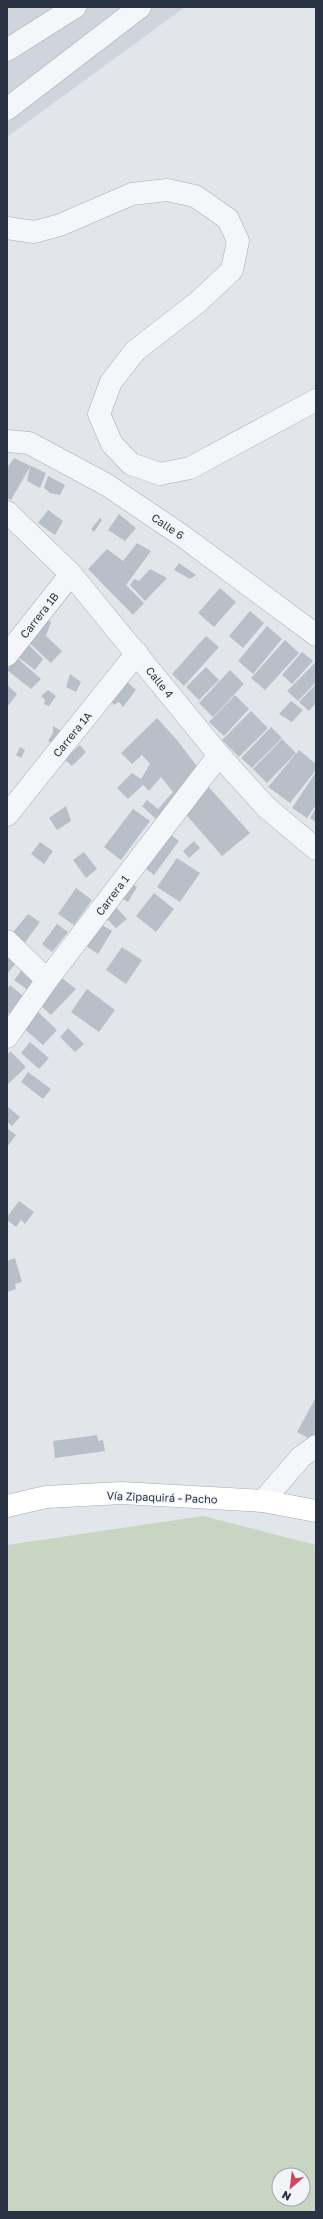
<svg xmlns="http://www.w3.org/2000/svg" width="323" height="2219" font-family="'Golos Text',sans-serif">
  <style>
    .built { fill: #d0d5dd }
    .green { fill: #c8d5c3; fill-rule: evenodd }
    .building { fill: #b9bfc8 }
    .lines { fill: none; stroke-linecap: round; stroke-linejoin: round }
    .minor-casing { stroke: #a7adb5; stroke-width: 23 }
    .major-casing { stroke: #a1aab7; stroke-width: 23 }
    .minor { stroke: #f5f6f9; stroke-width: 22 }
    .major { stroke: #fff; stroke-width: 22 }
    .labels { text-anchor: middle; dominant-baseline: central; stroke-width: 3; stroke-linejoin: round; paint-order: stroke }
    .street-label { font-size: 11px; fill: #2a3343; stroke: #f2f4f8 }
  </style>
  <rect width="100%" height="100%" fill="#e2e6eb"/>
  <path class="built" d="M 7,7 L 185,7 L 7,137 Z"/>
  <path class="green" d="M 203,1516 L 316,1545 L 316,2212 L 7,2212 L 7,1545 ZM 279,2175 L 303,2175 L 303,2199 L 279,2199 Z"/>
  <path class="building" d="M 14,458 L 46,473 L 40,488 L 27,481 L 30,467 L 11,500 L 7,498 L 7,468 Z
    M 48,476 L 65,485 L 60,495 L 50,493 L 44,488 Z
    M 48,510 L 63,521 L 55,535 L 38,523 Z
    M 119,514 L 136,528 L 125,541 L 108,530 Z
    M 100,518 L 102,520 L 94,532 L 91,529 Z
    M 137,543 L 151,551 L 126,585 L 144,603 L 133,615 L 88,569 L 107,549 L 123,561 Z
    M 179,563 L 196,575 L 190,579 L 174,570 Z
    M 150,569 L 167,578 L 145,601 L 130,585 L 134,579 L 139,581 Z
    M 220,588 L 236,602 L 214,627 L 198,613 Z
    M 250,611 L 264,623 L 243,648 L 229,636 Z
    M 46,617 L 51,622 L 46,636 L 62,651 L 51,663 L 26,640 Z
    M 267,626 L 282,639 L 253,674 L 238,661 Z
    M 206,636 L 219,647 L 184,686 L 172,674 Z
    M 285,640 L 299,653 L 265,690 L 251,678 Z
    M 29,645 L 43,659 L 35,670 L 18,657 Z
    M 302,652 L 313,661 L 292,684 L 282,675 Z
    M 16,657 L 41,679 L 31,689 L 7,670 Z
    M 316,662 L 316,682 L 298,701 L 287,691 Z
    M 206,667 L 219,680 L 199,700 L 186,687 Z
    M 230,670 L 244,684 L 213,717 L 199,703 Z
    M 70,674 L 81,682 L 76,692 L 66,687 Z
    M 125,680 L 136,690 L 123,707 L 119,702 L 114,705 L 109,699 Z
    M 316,684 L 316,703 L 309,711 L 299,702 Z
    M 7,685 L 17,694 L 8,706 L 7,705 Z
    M 48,690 L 56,696 L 49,706 L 44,704 L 45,700 L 41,696 Z
    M 235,695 L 249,709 L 224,736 L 209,722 Z
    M 291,701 L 303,710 L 292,722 L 279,714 Z
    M 251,711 L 268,728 L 239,757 L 222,740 Z
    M 157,718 L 177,740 L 199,769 L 158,821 L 142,806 L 147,800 L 158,809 L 173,792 L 161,777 L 149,791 L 143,785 L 128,799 L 117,788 L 132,773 L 141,779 L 150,764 L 142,755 L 132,764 L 121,753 Z
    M 53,726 L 63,732 L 55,744 L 48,741 L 53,733 Z
    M 271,727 L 282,738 L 252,768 L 241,758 Z
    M 282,739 L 296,753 L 267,783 L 253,769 Z
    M 80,745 L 86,752 L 72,766 L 64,759 Z
    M 20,747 L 25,750 L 21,758 L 16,755 Z
    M 299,750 L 316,764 L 316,770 L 290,803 L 268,787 Z
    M 316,772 L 316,805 L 307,818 L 292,808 Z
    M 205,783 L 250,833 L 222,856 L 183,811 Z
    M 66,806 L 71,821 L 57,830 L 49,818 Z
    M 316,808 L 316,822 L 310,818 Z
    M 133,809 L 150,821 L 121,860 L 104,847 Z
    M 166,831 L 179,841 L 154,875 L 141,865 Z
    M 194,841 L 200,848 L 189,858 L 183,851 Z
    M 40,842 L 53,851 L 44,864 L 31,854 Z
    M 84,852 L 97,869 L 86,878 L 73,860 Z
    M 177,858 L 200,873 L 180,902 L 157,887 Z
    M 130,882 L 137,887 L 128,902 L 121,898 Z
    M 76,888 L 92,900 L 74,925 L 58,914 Z
    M 154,893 L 174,909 L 156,932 L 136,916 Z
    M 112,903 L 127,919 L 116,928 L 101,913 Z
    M 28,914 L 40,922 L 21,948 L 9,937 Z
    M 97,922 L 112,931 L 98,954 L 86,946 Z
    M 57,924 L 68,932 L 52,952 L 42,944 Z
    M 7,946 L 21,957 L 7,974 Z
    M 122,947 L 142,960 L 126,984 L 106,970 Z
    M 24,967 L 37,977 L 28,990 L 14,980 Z
    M 61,977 L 76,989 L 51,1015 L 37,1002 Z
    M 10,985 L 23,996 L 10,1014 L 7,1012 L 7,989 Z
    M 87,989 L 115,1010 L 99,1032 L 71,1012 Z
    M 36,1010 L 57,1030 L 43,1045 L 21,1026 Z
    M 68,1028 L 84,1044 L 75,1052 L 60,1037 Z
    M 30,1042 L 49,1058 L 39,1069 L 21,1053 Z
    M 10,1051 L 26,1067 L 8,1084 L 7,1055 Z
    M 28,1072 L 51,1089 L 43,1099 L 21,1082 Z
    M 8,1107 L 20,1117 L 12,1126 L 7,1122 Z
    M 7,1128 L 16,1135 L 7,1147 Z
    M 19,1201 L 34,1212 L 25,1224 L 21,1220 L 16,1227 L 7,1220 L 7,1217 Z
    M 15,1258 L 22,1282 L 15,1284 L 16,1289 L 7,1292 L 7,1261 Z
    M 316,1397 L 316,1437 L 314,1441 L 297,1432 Z
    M 97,1435 L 98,1441 L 103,1440 L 105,1451 L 55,1458 L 53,1441 Z"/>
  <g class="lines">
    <defs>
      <path id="minor" d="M 7,50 L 75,7
        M 7,109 L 140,7
        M 7,228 L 34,232 L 60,225 L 132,194 L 167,190 L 195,196 L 228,219 L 238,241 L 232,270 L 198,302 L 135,351 L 111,382 L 99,414 L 112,444 L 131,464 L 160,474 L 190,468 L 316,400
        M 7,441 L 29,443 L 107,485 L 184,537 L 316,635
        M 7,512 L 71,574 L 219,755 L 266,807 L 316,849
        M 7,655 L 71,574
        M 7,815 L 137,653
        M 7,941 L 47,980
        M 7,1037 L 47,980 L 219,755
        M 263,1501 L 301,1457 L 316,1446"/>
      <path id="major" d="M 7,1506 L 46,1497 L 122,1493 L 263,1501 L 316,1511"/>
    </defs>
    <use href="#minor" class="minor-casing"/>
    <use href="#major" class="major-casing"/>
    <use href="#minor" class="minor"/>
    <use href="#major" class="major"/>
  </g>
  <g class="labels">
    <g class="street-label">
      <text transform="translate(168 526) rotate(34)">Calle 6</text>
      <text transform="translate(39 615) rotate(-52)">Carrera 1B</text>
      <text transform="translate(160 682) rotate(51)">Calle 4</text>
      <text transform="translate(72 734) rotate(-51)">Carrera 1A</text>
      <text transform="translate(112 895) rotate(-53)">Carrera 1</text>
      <text transform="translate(162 1497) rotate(2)">Vía Zipaquirá - Pacho</text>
    </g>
  </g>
  <rect width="323" height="2219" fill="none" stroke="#2a3343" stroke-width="16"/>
  <g transform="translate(291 2187) rotate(208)"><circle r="19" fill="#f2f4f8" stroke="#a2a7b0"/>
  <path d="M0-3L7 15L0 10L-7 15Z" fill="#d1465e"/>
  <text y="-6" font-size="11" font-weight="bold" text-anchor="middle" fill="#2a3343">N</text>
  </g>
</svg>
